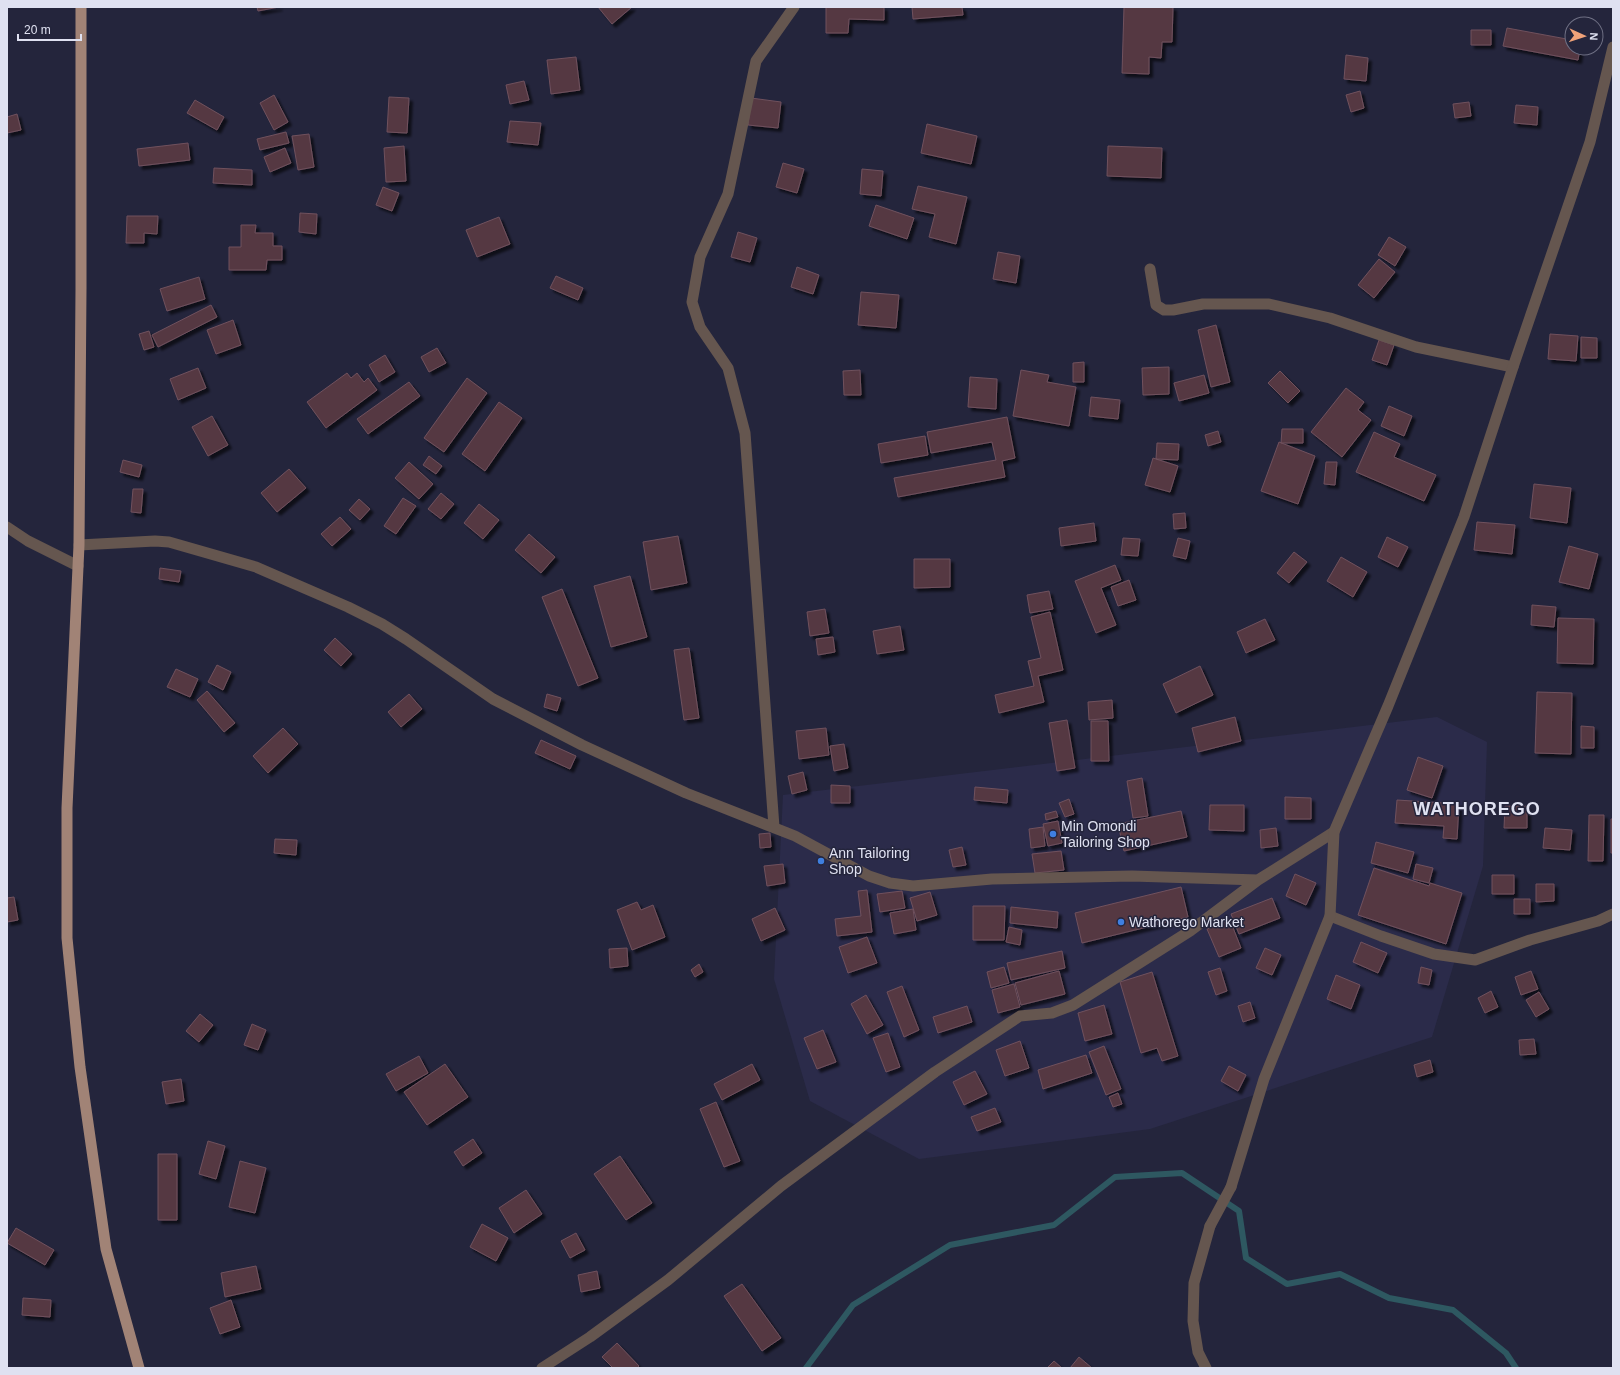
<svg xmlns="http://www.w3.org/2000/svg" width="1620" height="1375" font-family="Arial,sans-serif">
  <style>
    .built { fill: #2b2b4a }
    .lines { fill: none; stroke-linecap: round; stroke-linejoin: round }
    .stream { stroke: #2e5861; stroke-width: 6 }
    .building { fill: #553843; stroke: #70515d; filter: url(#shadow) }
    .minor { stroke: #65564f; stroke-width: 11 }
    .tertiary { stroke: #65564f; stroke-width: 11 }
    .primary { stroke: #a18376; stroke-width: 11 }
    .shop-dot { fill: #3f7fe0; stroke: #24253c; stroke-width: 1.5 }
    .labels { text-anchor: middle; dominant-baseline: central; stroke-width: 3; stroke-linejoin: round; paint-order: stroke }
    .poi-label { font-size: 14px; fill: #dfe1f1; stroke: #24253c; text-anchor: start }
    .district-label { font-size: 18px; font-weight: bold; letter-spacing: 1px; fill: #dfe1f1; stroke: #24253c }
  </style>
  <defs>
    <filter id="shadow"><feDropShadow dx="3.5" dy="3.5" stdDeviation="1" flood-color="#0009"/></filter>
  </defs>
  <rect width="100%" height="100%" fill="#24253c"/>
  <path class="built" d="M 1437,717 L 1487,742 L 1483,866 L 1432,1037 L 1150,1129 L 919,1159 L 810,1101 L 774,979 L 783,795 Z"/>
  <g class="lines">
    <path class="stream" d="M 806,1368 L 853,1305 L 950,1245 L 1054,1225 L 1115,1177 L 1182,1173 L 1239,1211 L 1246,1258 L 1287,1284 L 1340,1274 L 1389,1298 L 1453,1310 L 1506,1353 L 1516,1368"/>
  </g>
  <path class="building" d="M 257,7 L 279,7 L 258,11 Z
    M 598,7 L 632,7 L 612,24 Z
    M 826,7 L 884,7 L 884,20 L 849,19 L 848,33 L 826,33 Z
    M 912,7 L 962,7 L 963,15 L 913,19 Z
    M 1124,7 L 1173,7 L 1172,42 L 1162,42 L 1161,58 L 1149,57 L 1149,74 L 1122,73 Z
    M 1507,28 L 1572,40 L 1572,48 L 1580,48 L 1578,60 L 1503,46 Z
    M 1471,30 L 1491,30 L 1491,45 L 1471,45 Z
    M 1346,55 L 1368,58 L 1366,81 L 1344,79 Z
    M 576,57 L 580,90 L 551,94 L 547,60 Z
    M 524,81 L 529,100 L 510,104 L 506,85 Z
    M 1360,91 L 1364,108 L 1351,112 L 1346,95 Z
    M 274,95 L 288,122 L 274,130 L 260,103 Z
    M 389,97 L 409,98 L 407,133 L 387,132 Z
    M 751,98 L 781,102 L 778,128 L 748,125 Z
    M 195,100 L 224,117 L 217,130 L 187,113 Z
    M 1469,102 L 1471,116 L 1455,118 L 1453,104 Z
    M 1516,105 L 1538,107 L 1537,125 L 1514,123 Z
    M 17,114 L 21,130 L 7,133 L 7,117 Z
    M 510,121 L 541,123 L 538,145 L 507,142 Z
    M 927,124 L 977,136 L 971,164 L 921,153 Z
    M 286,132 L 289,143 L 260,150 L 257,139 Z
    M 309,134 L 314,167 L 298,170 L 292,136 Z
    M 188,143 L 190,160 L 139,166 L 137,149 Z
    M 404,146 L 406,181 L 386,182 L 384,148 Z
    M 1108,146 L 1162,148 L 1161,178 L 1107,176 Z
    M 285,148 L 291,163 L 270,172 L 264,157 Z
    M 783,163 L 804,169 L 797,193 L 776,187 Z
    M 214,168 L 252,170 L 252,185 L 213,183 Z
    M 862,169 L 883,171 L 881,196 L 860,194 Z
    M 918,186 L 967,197 L 956,244 L 929,237 L 935,214 L 912,209 Z
    M 383,187 L 399,193 L 392,211 L 376,205 Z
    M 876,205 L 914,218 L 907,239 L 869,226 Z
    M 300,213 L 317,214 L 316,234 L 299,232 Z
    M 127,216 L 158,216 L 157,234 L 144,233 L 144,243 L 126,243 Z
    M 499,217 L 510,244 L 477,257 L 466,230 Z
    M 241,225 L 256,225 L 255,233 L 273,233 L 273,246 L 282,246 L 282,260 L 267,260 L 266,270 L 229,270 L 229,247 L 241,247 Z
    M 738,232 L 757,238 L 750,262 L 731,257 Z
    M 1389,237 L 1406,247 L 1395,266 L 1378,255 Z
    M 998,252 L 1020,256 L 1016,283 L 993,279 Z
    M 1379,259 L 1395,272 L 1374,298 L 1358,285 Z
    M 797,267 L 819,275 L 813,294 L 791,287 Z
    M 556,276 L 583,288 L 578,300 L 550,288 Z
    M 199,277 L 205,299 L 167,311 L 160,289 Z
    M 861,292 L 899,295 L 896,328 L 858,325 Z
    M 211,305 L 217,317 L 158,347 L 152,335 Z
    M 233,320 L 241,345 L 216,354 L 207,330 Z
    M 1216,325 L 1230,382 L 1211,387 L 1198,330 Z
    M 149,331 L 154,347 L 144,350 L 139,334 Z
    M 1550,334 L 1578,336 L 1576,361 L 1548,359 Z
    M 1581,337 L 1597,338 L 1597,358 L 1581,358 Z
    M 1379,340 L 1394,345 L 1387,365 L 1372,360 Z
    M 437,348 L 446,363 L 429,372 L 421,357 Z
    M 385,355 L 395,372 L 379,382 L 369,365 Z
    M 1084,362 L 1084,382 L 1073,382 L 1073,363 Z
    M 1169,367 L 1169,394 L 1143,395 L 1142,368 Z
    M 198,368 L 206,388 L 178,400 L 170,379 Z
    M 860,370 L 861,395 L 844,395 L 843,371 Z
    M 1021,370 L 1049,375 L 1047,382 L 1076,387 L 1069,426 L 1013,416 Z
    M 1280,371 L 1300,391 L 1288,403 L 1268,383 Z
    M 347,373 L 351,378 L 357,373 L 364,382 L 368,378 L 377,390 L 326,428 L 307,402 Z
    M 1204,375 L 1209,393 L 1179,401 L 1174,383 Z
    M 970,377 L 997,379 L 996,409 L 968,407 Z
    M 467,378 L 487,393 L 444,452 L 424,438 Z
    M 409,382 L 420,396 L 368,434 L 357,419 Z
    M 1346,388 L 1364,402 L 1358,410 L 1371,420 L 1342,457 L 1311,432 Z
    M 1091,397 L 1120,400 L 1118,419 L 1089,416 Z
    M 499,402 L 522,418 L 485,471 L 462,454 Z
    M 1389,406 L 1412,416 L 1404,436 L 1381,426 Z
    M 212,416 L 228,445 L 208,456 L 192,427 Z
    M 1007,417 L 1015,458 L 1002,461 L 1005,477 L 898,497 L 894,478 L 996,460 L 992,442 L 931,453 L 927,432 Z
    M 1282,429 L 1303,429 L 1303,443 L 1281,443 Z
    M 1218,431 L 1221,442 L 1208,446 L 1205,435 Z
    M 1374,432 L 1400,444 L 1394,457 L 1436,475 L 1424,501 L 1356,472 Z
    M 925,436 L 928,455 L 881,463 L 878,444 Z
    M 1279,442 L 1315,456 L 1298,504 L 1261,491 Z
    M 1157,443 L 1179,444 L 1178,460 L 1156,459 Z
    M 429,456 L 442,466 L 436,474 L 423,465 Z
    M 1153,458 L 1178,466 L 1170,492 L 1145,485 Z
    M 123,460 L 142,465 L 139,477 L 120,472 Z
    M 409,462 L 433,484 L 419,499 L 395,478 Z
    M 1326,462 L 1337,462 L 1335,485 L 1324,484 Z
    M 289,469 L 306,488 L 277,512 L 261,493 Z
    M 1534,484 L 1571,488 L 1567,523 L 1530,518 Z
    M 133,489 L 143,489 L 141,513 L 131,512 Z
    M 441,493 L 454,504 L 441,519 L 428,509 Z
    M 403,498 L 416,506 L 396,534 L 384,526 Z
    M 359,499 L 370,509 L 360,520 L 349,510 Z
    M 479,504 L 499,520 L 483,539 L 464,523 Z
    M 1185,513 L 1186,528 L 1174,529 L 1173,514 Z
    M 340,517 L 351,529 L 332,546 L 321,534 Z
    M 1477,522 L 1515,525 L 1512,554 L 1474,550 Z
    M 1094,523 L 1096,541 L 1061,546 L 1059,528 Z
    M 529,534 L 555,557 L 541,573 L 515,550 Z
    M 678,536 L 687,583 L 651,590 L 643,542 Z
    M 1387,537 L 1408,547 L 1398,567 L 1378,557 Z
    M 1123,538 L 1140,539 L 1138,556 L 1121,555 Z
    M 1178,538 L 1190,541 L 1186,559 L 1173,556 Z
    M 1569,546 L 1598,554 L 1589,589 L 1559,582 Z
    M 1294,552 L 1307,562 L 1289,583 L 1277,573 Z
    M 1341,557 L 1367,572 L 1353,597 L 1327,581 Z
    M 914,559 L 950,559 L 950,587 L 914,588 Z
    M 1115,565 L 1121,580 L 1101,588 L 1116,625 L 1096,633 L 1075,581 Z
    M 160,568 L 181,571 L 179,582 L 159,579 Z
    M 630,576 L 647,637 L 611,647 L 594,586 Z
    M 1129,580 L 1136,600 L 1118,606 L 1111,587 Z
    M 562,589 L 598,678 L 578,686 L 542,597 Z
    M 1049,591 L 1053,609 L 1030,613 L 1027,595 Z
    M 1532,605 L 1556,607 L 1554,627 L 1531,625 Z
    M 825,609 L 829,633 L 810,636 L 807,612 Z
    M 1050,612 L 1063,670 L 1038,676 L 1044,702 L 999,713 L 995,695 L 1034,686 L 1028,661 L 1041,658 L 1031,617 Z
    M 1558,618 L 1594,619 L 1593,664 L 1557,663 Z
    M 1265,619 L 1275,640 L 1246,653 L 1237,632 Z
    M 900,626 L 904,650 L 877,654 L 873,631 Z
    M 833,637 L 835,652 L 818,655 L 816,639 Z
    M 335,638 L 352,654 L 341,666 L 324,650 Z
    M 689,648 L 699,718 L 684,720 L 674,650 Z
    M 217,665 L 231,672 L 223,690 L 208,682 Z
    M 1200,666 L 1213,695 L 1176,713 L 1163,684 Z
    M 176,669 L 198,679 L 190,697 L 167,687 Z
    M 207,691 L 235,723 L 224,732 L 197,700 Z
    M 1537,692 L 1572,693 L 1571,754 L 1535,753 Z
    M 409,694 L 422,709 L 401,727 L 388,712 Z
    M 547,694 L 561,698 L 557,711 L 544,707 Z
    M 1112,700 L 1113,718 L 1089,720 L 1088,702 Z
    M 1235,717 L 1241,741 L 1198,752 L 1192,728 Z
    M 1067,720 L 1075,768 L 1057,771 L 1049,723 Z
    M 1091,721 L 1108,721 L 1109,761 L 1091,761 Z
    M 1581,726 L 1594,727 L 1594,748 L 1581,748 Z
    M 283,728 L 298,744 L 268,773 L 253,756 Z
    M 826,728 L 829,755 L 799,759 L 796,731 Z
    M 541,740 L 576,756 L 570,769 L 535,753 Z
    M 844,744 L 848,768 L 834,771 L 830,746 Z
    M 1418,757 L 1443,766 L 1432,798 L 1407,790 Z
    M 803,772 L 807,790 L 792,794 L 788,776 Z
    M 1142,778 L 1148,816 L 1133,818 L 1127,781 Z
    M 831,785 L 850,786 L 850,803 L 831,803 Z
    M 975,787 L 1008,790 L 1007,803 L 974,800 Z
    M 1285,797 L 1311,798 L 1311,819 L 1285,819 Z
    M 1069,799 L 1074,814 L 1065,817 L 1059,803 Z
    M 1397,800 L 1459,804 L 1457,839 L 1443,838 L 1444,826 L 1395,823 Z
    M 1210,805 L 1244,805 L 1244,831 L 1209,830 Z
    M 1505,806 L 1527,806 L 1527,828 L 1504,828 Z
    M 1056,811 L 1058,817 L 1046,820 L 1045,814 Z
    M 1181,811 L 1187,837 L 1124,851 L 1118,824 Z
    M 1589,815 L 1604,815 L 1603,861 L 1588,861 Z
    M 1611,819 L 1613,819 L 1613,853 L 1611,853 Z
    M 1058,821 L 1062,843 L 1048,846 L 1043,824 Z
    M 1043,827 L 1045,846 L 1031,848 L 1029,829 Z
    M 1276,828 L 1278,846 L 1261,848 L 1260,830 Z
    M 1545,828 L 1572,830 L 1570,850 L 1543,848 Z
    M 770,833 L 771,847 L 760,848 L 759,834 Z
    M 275,839 L 297,840 L 296,855 L 274,853 Z
    M 1376,842 L 1414,852 L 1408,873 L 1371,863 Z
    M 962,847 L 966,865 L 953,867 L 949,850 Z
    M 1061,851 L 1064,870 L 1035,873 L 1032,854 Z
    M 783,864 L 785,883 L 767,886 L 764,866 Z
    M 1416,864 L 1433,868 L 1429,883 L 1413,879 Z
    M 1374,868 L 1429,886 L 1430,883 L 1462,893 L 1446,944 L 1358,915 Z
    M 1295,874 L 1316,883 L 1306,905 L 1286,896 Z
    M 1492,875 L 1514,875 L 1514,894 L 1492,894 Z
    M 1536,884 L 1554,884 L 1554,901 L 1536,902 Z
    M 1181,887 L 1188,917 L 1082,943 L 1075,913 Z
    M 867,890 L 872,932 L 837,936 L 835,919 L 861,916 L 858,891 Z
    M 902,891 L 905,908 L 880,912 L 877,894 Z
    M 930,892 L 937,915 L 917,921 L 910,898 Z
    M 14,897 L 18,920 L 7,922 L 7,898 Z
    M 1272,898 L 1280,918 L 1239,934 L 1231,914 Z
    M 1514,899 L 1530,899 L 1530,914 L 1514,914 Z
    M 637,902 L 641,910 L 653,905 L 665,937 L 632,950 L 617,910 Z
    M 973,906 L 1005,906 L 1004,940 L 973,940 Z
    M 1011,907 L 1058,912 L 1057,928 L 1010,923 Z
    M 775,908 L 785,930 L 761,941 L 752,919 Z
    M 913,909 L 916,930 L 894,934 L 890,913 Z
    M 1230,920 L 1241,948 L 1219,957 L 1207,929 Z
    M 1009,927 L 1022,930 L 1020,945 L 1006,942 Z
    M 867,937 L 877,963 L 848,973 L 839,947 Z
    M 1361,942 L 1387,953 L 1378,973 L 1353,962 Z
    M 627,948 L 628,966 L 610,968 L 609,949 Z
    M 1265,948 L 1281,955 L 1272,975 L 1256,968 Z
    M 1062,951 L 1065,968 L 1011,980 L 1007,963 Z
    M 699,964 L 703,972 L 695,977 L 691,970 Z
    M 1004,967 L 1009,983 L 991,988 L 987,972 Z
    M 1421,967 L 1432,970 L 1429,985 L 1418,983 Z
    M 1220,968 L 1227,991 L 1216,995 L 1208,972 Z
    M 1059,971 L 1065,994 L 1021,1005 L 1015,983 Z
    M 1531,971 L 1538,989 L 1521,995 L 1515,977 Z
    M 1152,972 L 1178,1056 L 1162,1061 L 1157,1048 L 1141,1053 L 1120,982 Z
    M 1336,975 L 1360,985 L 1351,1009 L 1327,999 Z
    M 1014,984 L 1020,1007 L 998,1013 L 992,990 Z
    M 902,986 L 919,1030 L 904,1037 L 887,992 Z
    M 1491,991 L 1498,1007 L 1485,1013 L 1478,998 Z
    M 1539,992 L 1549,1009 L 1536,1017 L 1526,1000 Z
    M 866,995 L 883,1025 L 867,1034 L 851,1004 Z
    M 1250,1002 L 1255,1018 L 1243,1022 L 1238,1006 Z
    M 1104,1005 L 1112,1034 L 1085,1041 L 1078,1013 Z
    M 967,1006 L 972,1022 L 938,1033 L 933,1017 Z
    M 200,1014 L 213,1025 L 199,1042 L 186,1031 Z
    M 252,1024 L 266,1030 L 258,1050 L 244,1045 Z
    M 823,1030 L 836,1062 L 817,1069 L 804,1038 Z
    M 888,1033 L 900,1067 L 886,1072 L 873,1038 Z
    M 1534,1039 L 1536,1054 L 1520,1055 L 1519,1040 Z
    M 1020,1041 L 1029,1068 L 1005,1076 L 996,1050 Z
    M 1104,1046 L 1121,1089 L 1106,1095 L 1089,1052 Z
    M 1086,1055 L 1092,1073 L 1043,1089 L 1038,1070 Z
    M 419,1056 L 428,1073 L 396,1091 L 386,1074 Z
    M 1430,1060 L 1433,1072 L 1417,1077 L 1414,1065 Z
    M 445,1064 L 468,1097 L 427,1125 L 404,1092 Z
    M 752,1064 L 760,1080 L 722,1100 L 714,1084 Z
    M 1229,1066 L 1246,1075 L 1238,1091 L 1221,1081 Z
    M 975,1071 L 987,1094 L 964,1105 L 953,1082 Z
    M 181,1079 L 184,1101 L 166,1104 L 162,1082 Z
    M 1118,1093 L 1122,1104 L 1113,1107 L 1109,1097 Z
    M 716,1102 L 740,1161 L 724,1167 L 700,1109 Z
    M 995,1108 L 1001,1122 L 977,1131 L 971,1117 Z
    M 473,1139 L 482,1153 L 463,1166 L 454,1152 Z
    M 208,1141 L 225,1146 L 216,1179 L 199,1174 Z
    M 158,1154 L 177,1154 L 177,1220 L 158,1220 Z
    M 620,1156 L 652,1203 L 626,1220 L 594,1174 Z
    M 240,1161 L 266,1168 L 255,1213 L 229,1207 Z
    M 526,1190 L 542,1214 L 514,1233 L 499,1208 Z
    M 482,1224 L 508,1238 L 496,1261 L 470,1247 Z
    M 16,1228 L 54,1250 L 45,1265 L 7,1243 Z
    M 576,1233 L 585,1250 L 570,1258 L 561,1241 Z
    M 256,1266 L 261,1289 L 225,1297 L 221,1273 Z
    M 597,1271 L 600,1288 L 581,1292 L 578,1275 Z
    M 742,1284 L 781,1338 L 762,1351 L 724,1296 Z
    M 23,1298 L 51,1300 L 50,1317 L 22,1315 Z
    M 231,1300 L 240,1327 L 220,1334 L 210,1308 Z
    M 617,1343 L 639,1366 L 637,1368 L 613,1368 L 602,1357 Z
    M 1079,1357 L 1092,1368 L 1070,1368 Z
    M 1054,1361 L 1062,1368 L 1047,1368 Z"/>
  <g class="lines">
    <path class="minor" d="M 1150,269 L 1156,305 L 1164,310 L 1173,310 L 1203,304 L 1269,304 L 1330,318 L 1416,347 L 1513,367
      M 79,545 L 155,541 L 169,542 L 256,567 L 348,607 L 382,624 L 406,639 L 493,699 L 582,745 L 686,793 L 795,836 L 869,876 L 890,883 L 913,886 L 992,879 L 1132,876 L 1258,880
      M 774,827 L 745,433 L 728,368 L 700,327 L 692,302 L 700,257 L 728,194 L 756,61 L 794,7
      M 1330,916 L 1381,936 L 1434,954 L 1475,960 L 1530,940 L 1598,921 L 1613,914
      M 1210,1226 L 1231,1187
      M 542,1368 L 590,1337 L 668,1280 L 781,1186 L 935,1072 L 1020,1016 L 1052,1013 L 1073,1005 L 1190,931 L 1258,880 L 1334,832"/>
    <path class="tertiary" d="M 7,527 L 28,541 L 78,566
      M 1231,1187 L 1264,1079 L 1330,916 L 1334,832 L 1388,706 L 1464,517 L 1513,367 L 1590,142 L 1613,47
      M 1206,1368 L 1198,1352 L 1193,1321 L 1194,1283 L 1210,1226"/>
    <path class="primary" d="M 81,7 L 81,289 L 79,545 L 67,808 L 67,938 L 80,1067 L 106,1249 L 139,1368"/>
  </g>
  <g class="shop-dot">
    <circle cx="1053" cy="834" r="4"/>
    <circle cx="821" cy="861" r="4"/>
    <circle cx="1121" cy="922" r="4"/>
  </g>
  <g class="labels">
    <g class="poi-label">
      <text x="1061" y="826">Min Omondi<tspan x="1061" dy="16">Tailoring Shop</tspan></text>
      <text x="829" y="853">Ann Tailoring<tspan x="829" dy="16">Shop</tspan></text>
      <text x="1129" y="922">Wathorego Market</text>
    </g>
    <g class="district-label">
      <text x="1477" y="809">WATHOREGO</text>
    </g>
  </g>
  <rect width="1620" height="1375" fill="none" stroke="#dfe1f1" stroke-width="16"/>
  <g transform="translate(1584 36) rotate(93)"><circle r="19" fill="#24253c" stroke="#6f7084"/>
  <path d="M0-3L7 15L0 10L-7 15Z" fill="#f0a279"/>
  <text y="-6" font-size="11" font-weight="bold" text-anchor="middle" fill="#dfe1f1">N</text>
  </g>
  <path d="M18 34v6h63v-6" fill="none" stroke="#dfe1f1" stroke-width="2"/>
  <text x="24" y="34" font-size="12" fill="#dfe1f1" stroke="#24253c" stroke-width="3" paint-order="stroke">20 m</text>
</svg>
